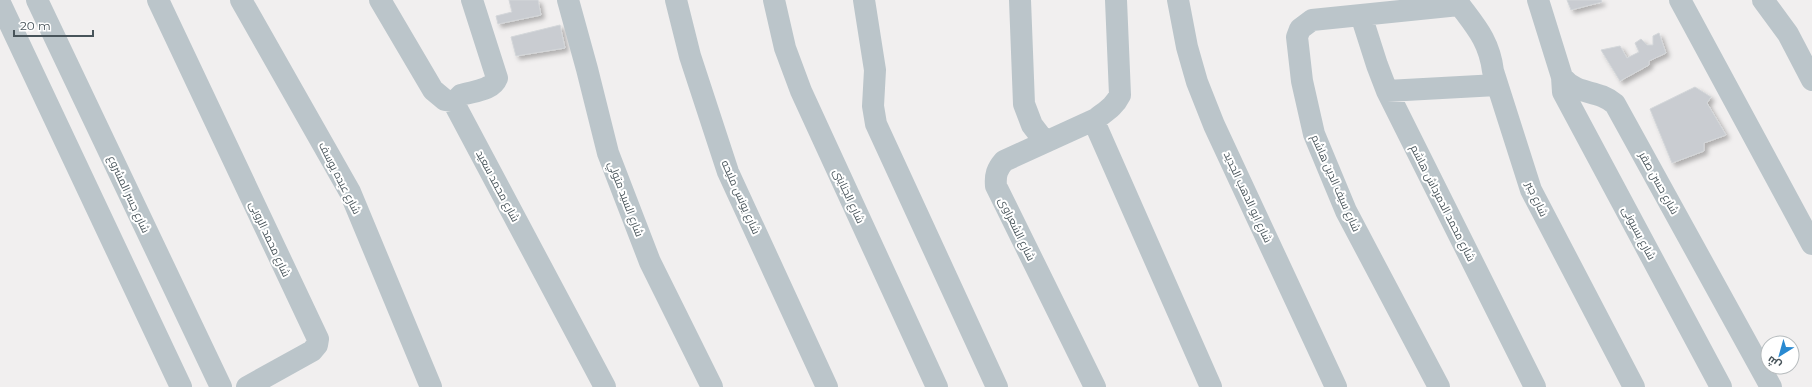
<svg xmlns="http://www.w3.org/2000/svg" width="1812" height="387" font-family="Montserrat,Cairo,sans-serif">
  <style>
    .building { fill: #c9ccd1; stroke: #d3d6d9; filter: url(#shadow) }
    .lines { fill: none; stroke-linecap: round; stroke-linejoin: round }
    .minor { stroke: #bbc5ca; stroke-width: 22 }
    .labels { text-anchor: middle; dominant-baseline: central; stroke-width: 4; stroke-linejoin: round; paint-order: stroke }
    .street-label { font-size: 11px; fill: #48545a; stroke: #fff }
  </style>
  <defs>
    <filter id="shadow"><feDropShadow dx="3.5" dy="3.5" stdDeviation="2" flood-color="#0004"/></filter>
  </defs>
  <rect width="100%" height="100%" fill="#f1efef"/>
  <path class="building" d="M 509,0 L 538,0 L 541,15 L 498,24 L 496,16 L 512,12 Z
    M 1567,0 L 1601,0 L 1602,2 L 1571,10 Z
    M 560,25 L 565,48 L 516,56 L 511,37 Z
    M 1659,33 L 1666,53 L 1649,61 L 1649,65 L 1620,81 L 1601,50 L 1620,46 L 1627,58 L 1639,52 L 1635,43 L 1641,39 L 1647,45 L 1653,45 L 1653,36 Z
    M 1695,87 L 1711,97 L 1707,103 L 1726,135 L 1704,143 L 1704,151 L 1672,163 L 1650,109 Z"/>
  <g class="lines">
    <path class="minor" d="M 37,0 L 221,387
      M 158,0 L 318,339 L 317,345 L 312,351 L 247,387
      M 241,0 L 350,192 L 431,387
      M 380,0 L 433,90 L 445,100 L 457,102
      M 472,0 L 497,78 C 492,91 473,91 461,95 L 458,98 L 456,107 L 605,387
      M 568,0 L 587,69 L 608,153 L 650,262 L 712,387
      M 676,0 L 690,56 L 728,172 L 827,387
      M 774,0 L 785,48 L 801,91 L 937,387
      M 864,0 L 875,70 L 873,106 L 876,124 L 997,387
      M 1020,0 L 1024,104 L 1032,125 L 1045,142
      M 1178,0 L 1187,47 L 1197,82 L 1214,125 L 1336,387
      M 1456,0 C 1474,25 1489,39 1493,71 L 1531,190 L 1634,387
      M 1538,0 L 1562,77 C 1579,97 1596,88 1615,104 L 1771,387
      M 1680,0 L 1812,244
      M 1763,0 L 1788,34 L 1812,80
      M 0,3 L 181,387
      M 1361,15 L 1377,65 L 1387,91 L 1535,387
      M 1562,77 L 1563,92 L 1721,387
      M 1387,91 L 1497,85
      M 1096,119 L 1096,126 L 1211,387
      M 1095,387 L 996,186 C 995,175 997,169 1004,161 L 1096,119 C 1106,111 1114,107 1120,95 L 1116,0
      M 1439,387 L 1346,211 L 1314,134 L 1302,81 L 1297,37 L 1300,29 L 1312,20 L 1459,5"/>
  </g>
  <g class="labels">
    <g class="street-label">
      <text transform="translate(340 178) rotate(63)">شارع عبده يوسف</text>
      <text transform="translate(1336 183) rotate(66)">شارع سيف الدين هاشم</text>
      <text transform="translate(1659 183) rotate(61)">شارع حسن صقر</text>
      <text transform="translate(498 186) rotate(62)">شارع محمد سعيد</text>
      <text transform="translate(129 194) rotate(65)">شارع جسر المشروع</text>
      <text transform="translate(849 196) rotate(65)">شارع الجناينى</text>
      <text transform="translate(741 197) rotate(66)">شارع يونس مليحه</text>
      <text transform="translate(1248 197) rotate(65)">شارع ابو الدهب الجديد</text>
      <text transform="translate(626 199) rotate(69)">شارع السيد متولي</text>
      <text transform="translate(1537 199) rotate(65)">شارع جبر</text>
      <text transform="translate(1443 203) rotate(63)">شارع محمد الدمرداش هاشم</text>
      <text transform="translate(1017 229) rotate(64)">شارع الشعراوى</text>
      <text transform="translate(1639 233) rotate(62)">شارع بسيونى</text>
      <text transform="translate(270 239) rotate(65)">شارع محمد الروبى</text>
    </g>
  </g>
  <g transform="translate(1780 355) rotate(217)"><circle r="19" fill="#ffffff" stroke="#b6bbbd"/>
  <path d="M0-3L7 15L0 10L-7 15Z" fill="#2989d1"/>
  <text y="-6" font-size="11" font-weight="bold" text-anchor="middle" fill="#48545a">ش</text>
  </g>
  <path d="M14 30v6h79v-6" fill="none" stroke="#48545a" stroke-width="2"/>
  <text x="20" y="30" font-size="12" fill="#48545a" stroke="#ffffff" stroke-width="3" paint-order="stroke">20 m</text>
</svg>
